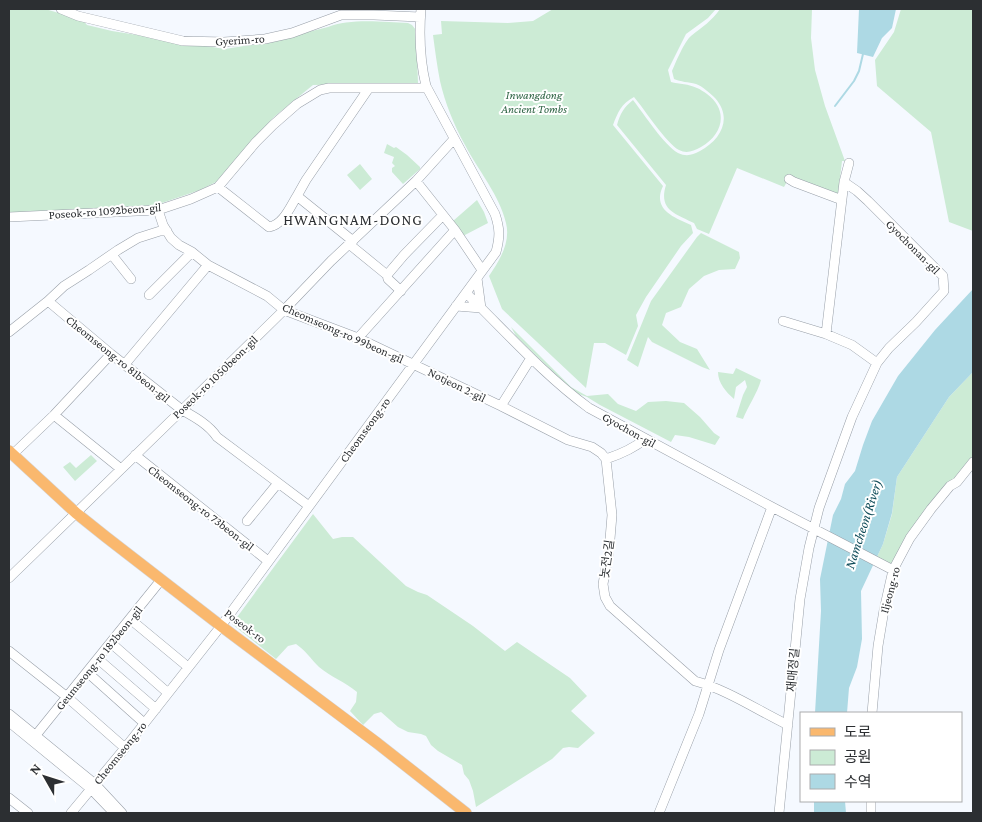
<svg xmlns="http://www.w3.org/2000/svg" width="982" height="822" font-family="'Crimson Pro','Noto Sans KR',serif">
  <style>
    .green { fill: #ccebd5 }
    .water { fill: #add9e4 }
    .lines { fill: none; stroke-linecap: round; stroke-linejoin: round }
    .stream { stroke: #add9e4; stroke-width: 2 }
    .minor-casing { stroke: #989fa8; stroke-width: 10 }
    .major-casing { stroke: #d5d5d6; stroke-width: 12 }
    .minor { stroke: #fff; stroke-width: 9 }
    .major { stroke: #fab86e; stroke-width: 11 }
    .labels { text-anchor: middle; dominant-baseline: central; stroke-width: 4; stroke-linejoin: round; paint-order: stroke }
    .street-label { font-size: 12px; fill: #2c2f32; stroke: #fff }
    .park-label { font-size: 12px; font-style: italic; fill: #2d6343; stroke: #fff }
    .water-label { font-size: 14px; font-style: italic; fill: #0f4c59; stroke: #fff }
    .quarter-label { font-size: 15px; letter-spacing: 1px; fill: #2c2f32; stroke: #fff }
  </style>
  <rect width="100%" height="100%" fill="#f5f9ff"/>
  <path class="green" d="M 9,9 L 45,9 L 83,20 L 87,25 L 112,31 L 225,49 L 268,42 L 328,27 C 349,18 385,22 408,23 L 412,25 L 416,30 L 418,83 L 313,85 L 274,117 L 249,144 L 216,182 L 200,190 L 156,205 L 9,214 Z
    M 553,9 L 716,9 L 708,18 L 686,34 L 668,70 L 671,82 C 679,84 689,84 697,88 C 700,89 704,92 707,94 C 729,110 723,135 701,147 C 693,151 687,154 679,150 C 666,143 645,110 634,97 C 621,104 618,112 613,125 L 663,186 C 652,209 673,217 691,225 L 693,233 L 681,246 L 646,297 L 636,315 L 638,326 L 626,355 L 605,343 L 594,343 L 586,388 L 502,309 L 489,276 C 499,261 511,243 506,223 C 500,196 478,170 465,145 C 454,125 445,103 440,81 C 437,66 435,50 433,35 L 442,34 L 441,21 L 508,23 L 533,21 Z
    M 720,9 L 812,9 L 811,38 L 815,70 L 825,106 L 845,161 L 842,161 L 838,195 L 789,178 L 784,187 L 737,168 L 709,234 L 697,229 L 694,223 C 676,214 658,210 666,185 L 617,125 C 620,114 624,107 633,100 C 644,114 664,145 678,153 C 687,157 692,155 700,151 C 721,140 733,118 715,98 C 710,93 702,86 696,84 C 688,82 681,82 674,79 L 672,71 C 676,62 684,42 691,36 C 703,26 711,22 720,9 Z
    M 901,9 L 973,9 L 973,231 L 949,222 L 931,132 L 877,86 L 875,60 L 894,32 Z
    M 387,144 L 394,148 L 396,147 L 407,155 L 420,167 L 420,169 L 403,184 L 392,172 L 392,168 L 395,166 L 392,163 L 394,157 L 384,153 Z
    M 360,164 L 372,179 L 360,190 L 347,175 Z
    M 477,200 L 484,212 L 488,223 L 463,236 L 453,221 Z
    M 701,233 L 739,252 L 740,258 L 735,269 L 719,270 L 704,276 L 689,289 L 681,307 L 666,313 L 662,325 L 680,342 L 697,349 L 710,370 L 702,367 L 652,342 L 648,337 L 638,367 L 627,360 L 651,301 L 697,237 Z
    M 511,327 L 571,387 L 587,396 L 608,394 L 618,404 L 636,411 L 648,402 L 666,401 L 684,403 L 700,417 L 714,433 L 720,437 L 715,445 L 689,437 L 675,435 L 671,442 L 600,405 L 587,397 L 576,393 L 553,372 L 516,336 Z
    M 736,368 L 761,380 C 757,394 748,406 743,419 L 736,417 L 743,395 L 747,387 L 745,380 L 736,387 L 734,399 C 726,392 718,383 718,372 L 733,374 Z
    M 973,372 L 973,464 L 931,509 L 893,570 L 875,561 L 883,544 L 892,514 L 897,477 L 949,397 Z
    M 91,455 L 97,461 L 75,481 L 63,467 L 70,462 L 76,468 Z
    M 313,514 L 333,539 L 342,537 L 353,537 L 406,586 L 418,592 L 427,595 L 473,626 L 505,651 L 517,642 L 570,678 L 587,696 L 571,711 L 595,733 L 578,748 L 569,747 L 563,748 L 552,759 L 476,807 L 473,791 L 469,780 L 464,774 L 462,765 L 438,751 L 431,745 L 426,736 L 421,734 L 408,732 L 398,727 L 381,712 L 374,714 L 363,725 L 350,711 L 356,702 L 357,692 C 345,682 331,677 319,667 C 311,659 305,650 296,644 L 288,646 L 276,659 L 232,624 Z"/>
  <path class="water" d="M 859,9 L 896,9 L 892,28 L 882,38 L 873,57 L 857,53 Z
    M 973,289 L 973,372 L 949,397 L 897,477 L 892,513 L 883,544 L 861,591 L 862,639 L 857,667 L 849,688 L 847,713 L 815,713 L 821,611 L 820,579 L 833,515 L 841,499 L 845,484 L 855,471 L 863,445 L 872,421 L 898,376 L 935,330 Z
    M 814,801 L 845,801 L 846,813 L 814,813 Z"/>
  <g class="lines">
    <path class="stream" d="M 835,106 L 854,81 L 859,71 L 863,54"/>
    <defs>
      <path id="minor" d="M 61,9 L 78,16 L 183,41 L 224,42 L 265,39 L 292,33 L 341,15 L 374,15 L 420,17
        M 789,179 L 794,182 L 842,200
        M 416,181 L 455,230 L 482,270
        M 218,187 L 269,227 C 283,225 290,207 297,196
        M 158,210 L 163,225 L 171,238 L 179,245 L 192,252 L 208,265 L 267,296 L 284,310 L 358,338 L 501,406 L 568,440 L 592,447 L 601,453 L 606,459
        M 9,217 L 158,210 L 191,199 L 218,187 L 256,142 L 273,125 L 297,104 L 320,90 L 329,88 L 427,88
        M 353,241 L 297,196 L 306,180 L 369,88
        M 349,244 L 387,275 L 388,279 L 401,291
        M 112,255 L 131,279
        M 387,275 L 404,255 L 443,215
        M 477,278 L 481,308
        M 466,293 C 506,332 544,375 589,408 L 772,507 L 893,570
        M 149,295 L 192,252
        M 48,301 L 111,354 L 182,410 C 195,417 209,425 217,437 L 309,506
        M 456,306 L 481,308
        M 783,321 L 826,334 L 852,345 L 877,363
        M 9,332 L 48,301 L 64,286 L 89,270 L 118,250 L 138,238 L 160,231 L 167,231
        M 826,334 L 844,182 L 849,163
        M 358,338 L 455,230
        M 125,364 L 208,265
        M 501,406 L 531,358
        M 54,415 L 121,469
        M 645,439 C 633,449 621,454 606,459 L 612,515 L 609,551 L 603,584 L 605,597 L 610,606 L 695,681 C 728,690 757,710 788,725
        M 12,455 L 54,415 L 111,354
        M 135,455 L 268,561
        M 247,521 L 278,483
        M 9,578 L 182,410 L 284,310 L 331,261 L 416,181 L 454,139
        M 130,619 L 188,667
        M 111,643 L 168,693
        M 9,651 L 67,697 L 125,748
        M 98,659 L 156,709
        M 87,672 L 144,723
        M 872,713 L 878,646 L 884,610 L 893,570 L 910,538 L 931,509 L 950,486 L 957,482 L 973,462
        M 9,714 L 95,784 L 122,813
        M 9,722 L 91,789 L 114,813
        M 36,735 L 161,580
        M 9,798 L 28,813
        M 871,801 L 871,813
        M 71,813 L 125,748 L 221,626 L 496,252 C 500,237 500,229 495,214 L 426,86 C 420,61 419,34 421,9
        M 659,813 L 699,714 L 719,650 L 772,507
        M 779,813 L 800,599 L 809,548 L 819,508 L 852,417 L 877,363 L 889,348 L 916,322 L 944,291 L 943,276 L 868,201 L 857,191 L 844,182"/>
      <path id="major" d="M 9,451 L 76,513 L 106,537 L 221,626 L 377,743 L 466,813"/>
    </defs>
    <use href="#minor" class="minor-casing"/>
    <use href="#major" class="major-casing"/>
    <use href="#minor" class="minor"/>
    <use href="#major" class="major"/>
  </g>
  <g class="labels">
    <g class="street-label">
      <text transform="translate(240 40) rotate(-4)">Gyerim-ro</text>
      <text transform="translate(105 211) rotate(-4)">Poseok-ro 1092beon-gil</text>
      <text transform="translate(913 247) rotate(45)">Gyochonan-gil</text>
      <text transform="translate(343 333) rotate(24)">Cheomseong-ro 99beon-gil</text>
      <text transform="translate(118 359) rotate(39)">Cheomseong-ro 81beon-gil</text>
      <text transform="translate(215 377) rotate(-44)">Poseok-ro 1050beon-gil</text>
      <text transform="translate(457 385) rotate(26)">Notjeon 2-gil</text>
      <text transform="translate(365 430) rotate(-54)">Cheomseong-ro</text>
      <text transform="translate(629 430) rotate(29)">Gyochon-gil</text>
      <text transform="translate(201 508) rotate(38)">Cheomseong-ro 73beon-gil</text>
      <text transform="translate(607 559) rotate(-82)">놋전2길</text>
      <text transform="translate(890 590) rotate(-75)">Iljeong-ro</text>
      <text transform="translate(245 626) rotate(37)">Poseok-ro</text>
      <text transform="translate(99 658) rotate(-51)">Geumseong-ro 182beon-gil</text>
      <text transform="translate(793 670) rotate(-85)">재매정길</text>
      <text transform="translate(120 753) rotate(-51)">Cheomseong-ro</text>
    </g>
    <g class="park-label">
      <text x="534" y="95">Inwangdong<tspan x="534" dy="14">Ancient Tombs</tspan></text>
    </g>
    <g class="water-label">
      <text transform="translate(863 524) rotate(-72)">Namcheon(River)</text>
    </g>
    <g class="quarter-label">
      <text x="353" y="220">HWANGNAM-DONG</text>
    </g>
  </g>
  <rect width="982" height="822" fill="none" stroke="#2c2f32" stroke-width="20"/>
  <rect x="800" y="712" width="162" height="90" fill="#ffffff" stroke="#abacad"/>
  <rect x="810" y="728" width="25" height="8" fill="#fab86e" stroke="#abacad"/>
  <text x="844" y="737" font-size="15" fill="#2c2f32">도로</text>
  <rect x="810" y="750" width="25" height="15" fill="#ccebd5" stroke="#abacad"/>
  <text x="844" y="762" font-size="15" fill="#2c2f32">공원</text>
  <rect x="810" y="774" width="25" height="15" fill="#add9e4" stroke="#abacad"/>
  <text x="844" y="787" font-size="15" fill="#2c2f32">수역</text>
  <g transform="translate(45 777) rotate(309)" stroke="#ffffff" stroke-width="4" paint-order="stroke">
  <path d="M0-4L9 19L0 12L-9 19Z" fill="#2c2f32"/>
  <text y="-8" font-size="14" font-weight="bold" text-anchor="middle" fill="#2c2f32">N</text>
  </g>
</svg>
